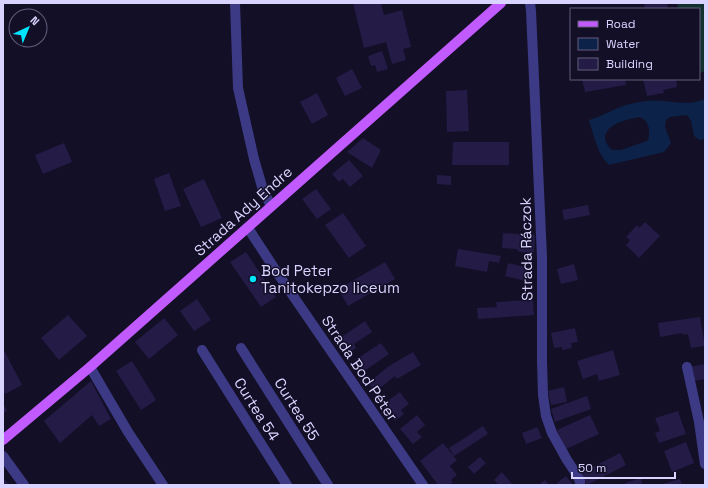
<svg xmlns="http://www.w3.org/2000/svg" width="708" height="488" font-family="'Space Grotesk',sans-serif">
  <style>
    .green { fill: #12302f }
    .water { fill: #0c2248; fill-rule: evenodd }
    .building { fill: #241b47 }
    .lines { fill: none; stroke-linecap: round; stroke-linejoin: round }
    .minor { stroke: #3d3a85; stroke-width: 10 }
    .major { stroke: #c25bff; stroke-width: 10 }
    .poi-dot { fill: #00e5ff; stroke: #130f26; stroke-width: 1.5 }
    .labels { text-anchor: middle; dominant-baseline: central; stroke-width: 3; stroke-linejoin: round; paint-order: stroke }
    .street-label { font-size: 15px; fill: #d9d4ff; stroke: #130f26 }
    .poi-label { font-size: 15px; fill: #d9d4ff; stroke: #130f26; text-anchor: start }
  </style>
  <rect width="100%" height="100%" fill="#130f26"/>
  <path class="green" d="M 677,3 L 705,3 L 705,71 L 699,73 L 699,9 L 678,9 Z"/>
  <path class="water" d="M 705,99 L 705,139 L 699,140 L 694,136 L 691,121 L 687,115 L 670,117 L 666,120 L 665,127 L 671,143 L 664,152 L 609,165 C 597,153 594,136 589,120 C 599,117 608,112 618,108 C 627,104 638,102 647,101 C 668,98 684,108 705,99 ZM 640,117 L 646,121 L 649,128 L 649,136 L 648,140 L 644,142 L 621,150 L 612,150 C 609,148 608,146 606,142 C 600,125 628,119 640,117 Z"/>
  <path class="building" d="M 353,3 L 381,3 L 384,15 L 402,10 L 411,47 L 403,49 L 406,60 L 392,64 L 386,42 L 364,48 Z
    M 644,3 L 667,3 L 668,9 L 645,9 Z
    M 382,51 L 388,69 L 377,72 L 375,65 L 371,66 L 368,56 Z
    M 352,69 L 362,88 L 345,96 L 336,78 Z
    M 582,79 L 625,79 L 626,85 L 585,92 Z
    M 643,79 L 676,79 L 677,87 L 663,90 L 664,93 L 647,96 Z
    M 467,90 L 469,131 L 447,132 L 446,91 Z
    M 317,93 L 328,115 L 312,124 L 300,102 Z
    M 363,138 L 381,150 L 372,168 L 347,152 Z
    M 453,142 L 509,142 L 509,165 L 452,165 Z
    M 64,143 L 72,162 L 43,174 L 35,155 Z
    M 349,160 L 363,176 L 350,187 L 343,179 L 339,182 L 332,174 Z
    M 169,173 L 181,206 L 165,211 L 154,179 Z
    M 437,175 L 451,176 L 451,185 L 437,184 Z
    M 204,179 L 222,218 L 201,227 L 183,189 Z
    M 316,189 L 331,209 L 317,219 L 302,199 Z
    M 588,205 L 590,215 L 564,220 L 562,210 Z
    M 343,213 L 366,246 L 349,258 L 325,225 Z
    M 645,222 L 660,236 L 639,258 L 626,245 L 630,240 L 626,237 L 637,225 L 639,228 Z
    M 503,233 L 535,235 L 534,253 L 519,252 L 517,249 L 502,248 Z
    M 458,249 L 501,256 L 499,263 L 489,261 L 487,272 L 455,266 Z
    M 246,252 L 276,297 L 261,307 L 230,262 Z
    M 385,262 L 395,279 L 348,306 L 338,289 Z
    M 508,263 L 533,269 L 530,282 L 505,276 Z
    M 574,264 L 578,280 L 561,284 L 557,269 Z
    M 197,299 L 211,320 L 194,331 L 180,311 Z
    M 533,300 L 534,315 L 478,319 L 477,308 L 497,307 L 496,302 Z
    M 68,315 L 87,336 L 59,360 L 41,338 Z
    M 700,317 L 705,346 L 691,348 L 688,334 L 683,335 L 683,333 L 660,337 L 658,323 Z
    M 164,318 L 178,335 L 149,359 L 135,342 Z
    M 365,321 L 372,332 L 354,344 L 356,348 L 347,354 L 337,340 Z
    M 575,328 L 578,342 L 571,343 L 572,348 L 562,350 L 562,347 L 554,348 L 551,333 Z
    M 381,343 L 389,354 L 363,372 L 355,360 Z
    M 613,350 L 620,375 L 599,381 L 597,374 L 583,379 L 577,361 Z
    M 5,352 L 22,385 L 5,394 L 3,389 L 3,353 Z
    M 413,352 L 421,365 L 397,379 L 395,376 L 375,392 L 368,383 L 389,366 Z
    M 132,361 L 156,400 L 141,410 L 116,371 Z
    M 705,364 L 705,379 L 693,381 L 690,367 Z
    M 91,381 L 111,419 L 99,426 L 92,415 L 60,443 L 44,421 Z
    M 564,387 L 567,402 L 551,405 L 548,391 Z
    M 400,392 L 409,404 L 401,410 L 404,414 L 395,421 L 382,405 Z
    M 587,396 L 591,409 L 555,422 L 551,409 Z
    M 3,403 L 7,411 L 3,413 Z
    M 678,411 L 686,434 L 659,443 L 655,433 L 660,431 L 655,418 Z
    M 417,415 L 425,425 L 417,432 L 422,437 L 413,444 L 400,429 Z
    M 590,415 L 599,434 L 566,449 L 557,430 Z
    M 483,426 L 488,434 L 454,456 L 449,448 Z
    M 537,427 L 542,438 L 526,444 L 522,433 Z
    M 686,442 L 694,463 L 672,472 L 664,451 Z
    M 443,443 L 457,460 L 450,466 L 457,475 L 451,480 L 453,482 L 449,485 L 438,485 L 420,461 Z
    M 620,453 L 626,465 L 587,485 L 581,473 Z
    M 480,457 L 486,463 L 474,474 L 468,467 Z
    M 502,472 L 513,485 L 499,485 L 494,480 Z
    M 566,476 L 573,485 L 559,485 L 557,483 Z
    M 3,478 L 9,485 L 3,485 Z
    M 641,478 L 642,485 L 626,485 L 625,483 Z
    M 680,479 L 682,485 L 659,485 Z
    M 545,480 L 549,485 L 539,485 Z"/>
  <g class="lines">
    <path class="minor" d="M 235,3 L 238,88 L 254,159 L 263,190 L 271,206
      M 530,3 L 531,11 L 542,257 L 542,362 L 543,395 L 546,416 L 552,433 L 567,460 L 575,472 L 580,481 L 580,485
      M 248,228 L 278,274 L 423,485
      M 241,348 L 328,485
      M 202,350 L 287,485
      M 90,367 L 128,432 L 163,485
      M 687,367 L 699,422 L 705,464
      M 3,456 L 24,485"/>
    <path class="major" d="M 3,440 L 90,367 L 501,3"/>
  </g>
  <circle class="poi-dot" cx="253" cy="279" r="4"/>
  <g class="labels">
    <g class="street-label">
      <text transform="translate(243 211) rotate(-42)">Strada Ady Endre</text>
      <text transform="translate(526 249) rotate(-91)">Strada Ráczok</text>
      <text transform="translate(360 368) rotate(56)">Strada Bod Péter</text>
      <text transform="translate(257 409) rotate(58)">Curtea 54</text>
      <text transform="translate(297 409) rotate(58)">Curtea 55</text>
    </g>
    <g class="poi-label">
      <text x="261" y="270">Bod Peter<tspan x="261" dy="17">Tanitokepzo liceum</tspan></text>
    </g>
  </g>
  <rect width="708" height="488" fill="none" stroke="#d9d4ff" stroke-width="8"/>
  <rect x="570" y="8" width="130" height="72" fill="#130f26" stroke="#625e7d"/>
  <rect x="578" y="21" width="20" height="6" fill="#c25bff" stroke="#625e7d"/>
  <text x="606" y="28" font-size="12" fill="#d9d4ff">Road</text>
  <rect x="578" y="38" width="20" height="12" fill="#0c2248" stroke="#625e7d"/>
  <text x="606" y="48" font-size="12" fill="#d9d4ff">Water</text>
  <rect x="578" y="58" width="20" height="12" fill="#241b47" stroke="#625e7d"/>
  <text x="606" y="68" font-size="12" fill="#d9d4ff">Building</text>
  <g transform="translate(28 28) rotate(44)"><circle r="19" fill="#130f26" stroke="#625e7d"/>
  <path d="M0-3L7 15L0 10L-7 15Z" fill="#00e5ff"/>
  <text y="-6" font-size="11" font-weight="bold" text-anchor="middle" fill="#d9d4ff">N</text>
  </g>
  <path d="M572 472v6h103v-6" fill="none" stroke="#d9d4ff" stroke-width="2"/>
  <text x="578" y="472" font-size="12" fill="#d9d4ff" stroke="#130f26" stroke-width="3" paint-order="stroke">50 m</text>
</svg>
